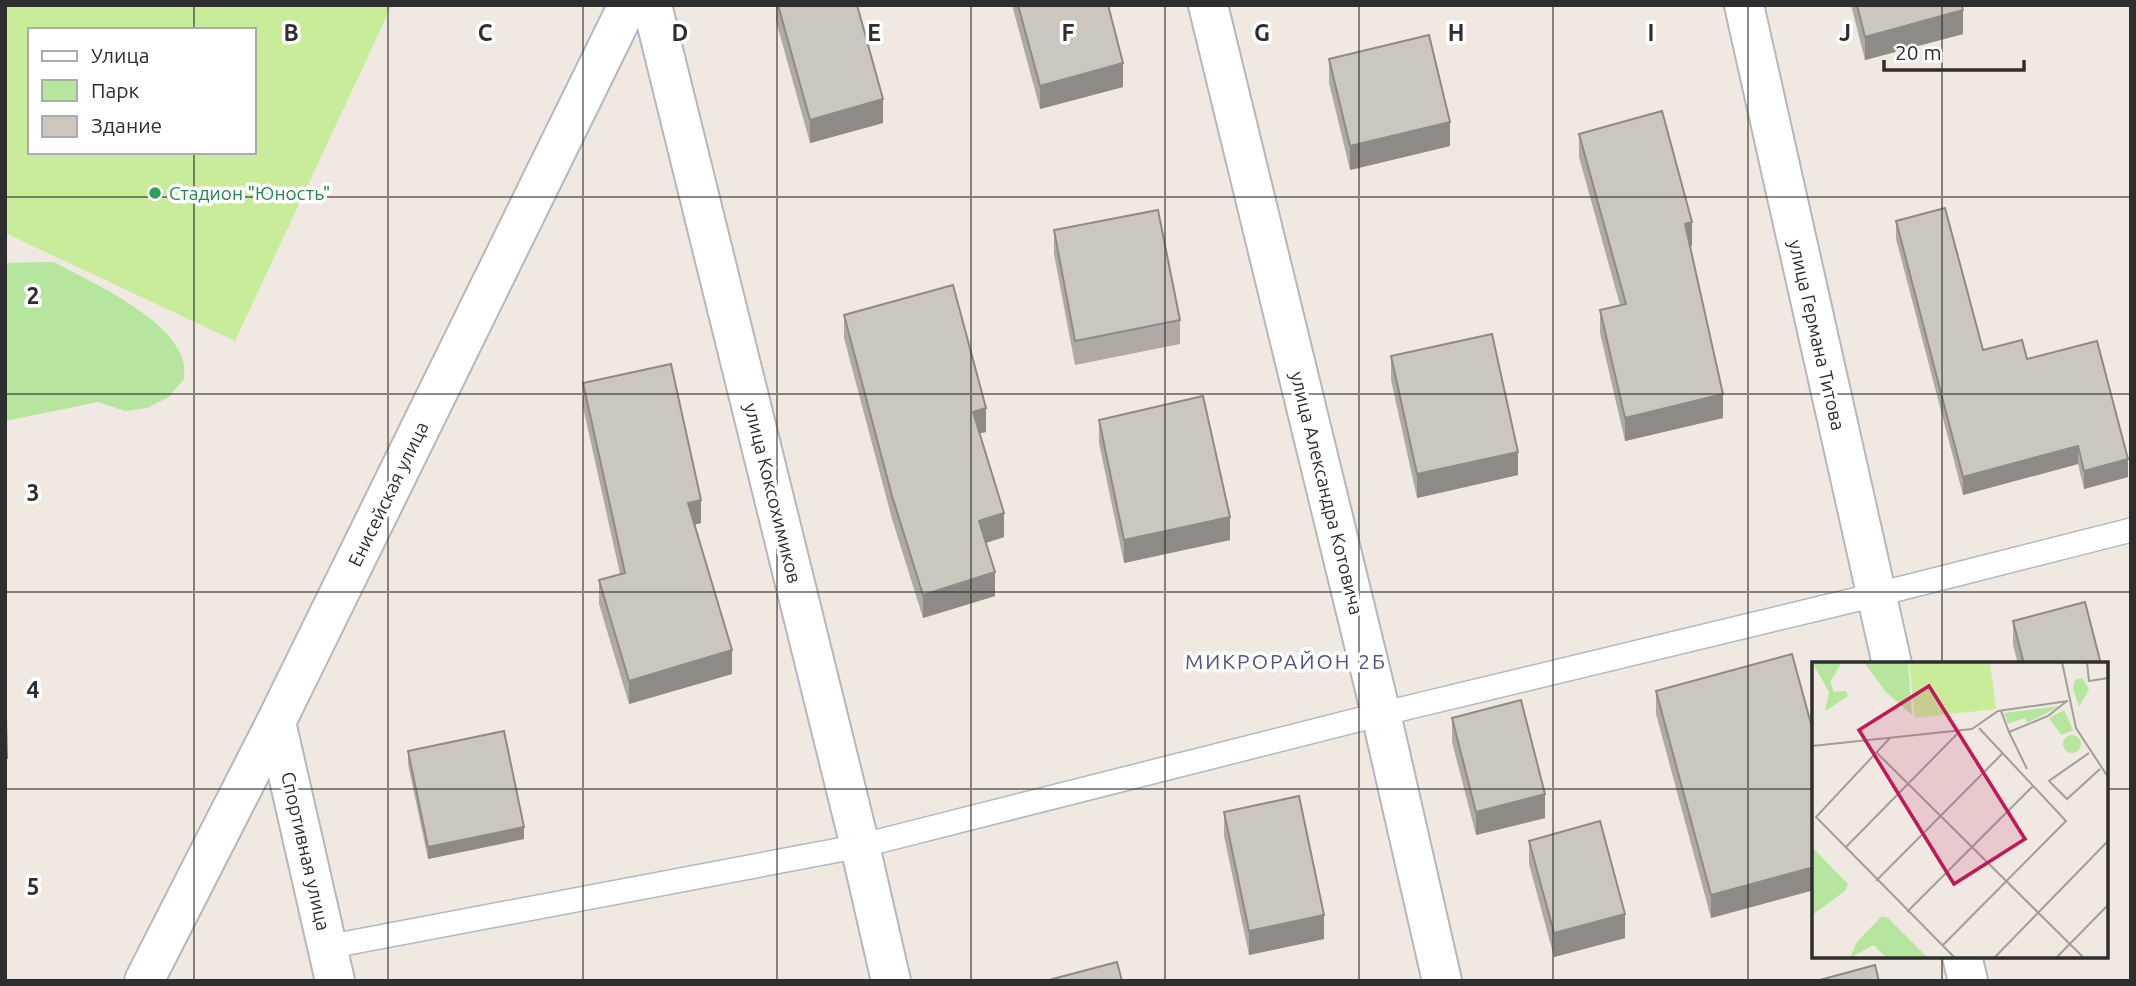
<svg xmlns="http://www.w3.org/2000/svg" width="2136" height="986" font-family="Ubuntu,sans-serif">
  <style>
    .green { fill: #b6e59e }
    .pitch { fill: #c9ec9a; fill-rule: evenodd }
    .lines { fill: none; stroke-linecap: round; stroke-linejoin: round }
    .service-casing { stroke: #b4b7c1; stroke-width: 26 }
    .minor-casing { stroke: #b4b7c1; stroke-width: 42 }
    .service { stroke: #fff; stroke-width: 23 }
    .minor { stroke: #fff; stroke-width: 38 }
    .wall { fill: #afaba4 }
    .shaded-wall { fill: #8e8b86 }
    .building { fill: #cbc7bf; stroke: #8e8b86; stroke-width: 2 }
    .grid { fill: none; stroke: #2e2e2e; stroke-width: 2; stroke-opacity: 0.55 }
    .leisure-dot { fill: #2e9e5b; stroke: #fff; stroke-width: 2.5 }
    .labels { text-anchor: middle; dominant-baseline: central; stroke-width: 7; stroke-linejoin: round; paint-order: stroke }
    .leisure-label { font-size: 19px; fill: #27864d; stroke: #fff; text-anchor: start }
    .street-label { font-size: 19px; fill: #2e2e2e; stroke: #fff }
    .neighbourhood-label { font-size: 21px; letter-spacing: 2px; fill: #4d5680; stroke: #fff }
    .inset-road { fill: none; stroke: #a29e99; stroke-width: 2 }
    .view { fill: #c2185b; fill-opacity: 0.15; stroke: #c2185b; stroke-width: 3.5 }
    .inset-edge { fill: none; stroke: #2e2e2e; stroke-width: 3.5 }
    .grid-label { font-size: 23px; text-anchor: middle; font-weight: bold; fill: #2e2e2e; stroke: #fff; stroke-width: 7; stroke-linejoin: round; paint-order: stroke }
  </style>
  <rect width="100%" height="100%" fill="#efe9e1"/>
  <path class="green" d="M 54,262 C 92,283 168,316 182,358 C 185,364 184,373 184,379 L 169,397 L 147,408 L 125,411 L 98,402 L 5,421 L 5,263 Z"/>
  <path class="pitch" d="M 5,5 L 392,5 L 235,341 L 5,233 ZM 30,30 L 254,30 L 254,152 L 30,152 Z"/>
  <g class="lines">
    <defs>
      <path id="service" d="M 327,947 L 860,846 L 1381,714 L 1875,595 L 2131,530"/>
      <path id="minor" d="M 652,5 L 860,846 L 891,981
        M 1208,5 L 1381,714 L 1442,981
        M 1744,5 L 1892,664
        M 276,722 L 335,981
        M 1962,956 L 1968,981
        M 144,981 L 276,722 L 628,5"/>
    </defs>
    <use href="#service" class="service-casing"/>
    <use href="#minor" class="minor-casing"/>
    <use href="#service" class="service"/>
    <use href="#minor" class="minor"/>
  </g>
  <path class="wall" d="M 776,5 L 857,5 L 883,123 L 810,143 L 776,21 Z
    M 1012,5 L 1108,5 L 1123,87 L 1040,109 Z
    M 1851,5 L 1961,5 L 1963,34 L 1865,60 Z
    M 1329,59 L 1450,146 L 1350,170 L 1329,83 Z
    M 1579,134 L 1692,246 L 1690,246 L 1723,418 L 1625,441 L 1600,333 L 1600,310 L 1620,305 L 1579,157 Z
    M 1896,221 L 1983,350 L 2027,359 L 2128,477 L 2084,489 L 2078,464 L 1963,495 L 1896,239 Z
    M 1054,230 L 1180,320 L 1180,344 L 1075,365 L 1054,254 Z
    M 844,315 L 986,432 L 979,433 L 1004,537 L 986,543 L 995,596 L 923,618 L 892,519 L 844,338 Z
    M 1391,356 L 1518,475 L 1417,498 L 1391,380 Z
    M 583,383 L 701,523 L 694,525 L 732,674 L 629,704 L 599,604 L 599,580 L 620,574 L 583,407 Z
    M 1099,420 L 1230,540 L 1124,563 L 1099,443 Z
    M 2013,621 L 2101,664 L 2018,664 L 2013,645 Z
    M 5,679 L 7,758 L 7,770 L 5,770 Z
    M 1656,691 L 1814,735 L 1814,890 L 1711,918 L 1656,714 Z
    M 1452,718 L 1545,818 L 1476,835 L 1452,742 Z
    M 408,751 L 524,839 L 428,859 L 408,764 Z
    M 1224,812 L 1324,939 L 1249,955 L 1224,836 Z
    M 1529,841 L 1625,938 L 1554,957 L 1529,864 Z"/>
  <path class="shaded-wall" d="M 1963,10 L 1963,34 L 1865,60 L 1865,37 Z
    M 1123,63 L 1123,87 L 1040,109 L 1040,86 Z
    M 883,99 L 883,123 L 810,143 L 810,120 Z
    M 1450,122 L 1450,146 L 1350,170 L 1350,146 Z
    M 1692,222 L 1692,246 L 1685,248 L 1685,224 Z
    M 1723,394 L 1723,418 L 1625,441 L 1625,418 Z
    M 986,408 L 986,432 L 973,435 L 973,412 Z
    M 2078,446 L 2078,464 L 1963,495 L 1963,477 Z
    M 1518,452 L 1518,475 L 1417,498 L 1417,474 Z
    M 2128,459 L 2128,477 L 2084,489 L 2084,471 Z
    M 701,500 L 701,523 L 688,526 L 688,503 Z
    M 1004,513 L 1004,537 L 979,545 L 979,521 Z
    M 1230,517 L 1230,540 L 1124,563 L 1124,540 Z
    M 995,572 L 995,596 L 923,618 L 923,595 Z
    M 732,650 L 732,674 L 629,704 L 629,681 Z
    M 2106,695 L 2109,695 L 2109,718 L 2106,719 Z
    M 1545,794 L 1545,818 L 1476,835 L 1476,812 Z
    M 524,827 L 524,839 L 428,859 L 428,847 Z
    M 1814,867 L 1814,890 L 1711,918 L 1711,895 Z
    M 1625,914 L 1625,938 L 1554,957 L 1554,933 Z
    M 1324,915 L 1324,939 L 1249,955 L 1249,931 Z"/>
  <path class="building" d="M 778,5 L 857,5 L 883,99 L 810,120 Z
    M 1018,5 L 1108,5 L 1123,63 L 1040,86 Z
    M 1857,5 L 1961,5 L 1963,10 L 1865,37 Z
    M 1429,35 L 1450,122 L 1350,146 L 1329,59 Z
    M 1662,111 L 1692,222 L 1685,224 L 1723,394 L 1625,418 L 1600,310 L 1626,304 L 1579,134 Z
    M 1945,208 L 1983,350 L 2022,340 L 2027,359 L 2097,341 L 2128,459 L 2084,471 L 2078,446 L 1963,477 L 1896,221 Z
    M 1158,210 L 1180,320 L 1075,341 L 1054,230 Z
    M 953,285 L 986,408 L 973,412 L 1004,513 L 979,521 L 995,572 L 923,595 L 892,496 L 844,315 Z
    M 1492,334 L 1518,452 L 1417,474 L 1391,356 Z
    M 671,364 L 701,500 L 688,503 L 732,650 L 629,681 L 599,580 L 625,573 L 583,383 Z
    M 1203,396 L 1230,517 L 1124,540 L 1099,420 Z
    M 2085,602 L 2101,664 L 2024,664 L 2013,621 Z
    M 1792,654 L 1814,735 L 1814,867 L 1711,895 L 1656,691 Z
    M 5,679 L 7,758 L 5,758 Z
    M 1521,700 L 1545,794 L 1476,812 L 1452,718 Z
    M 504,731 L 524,827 L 428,847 L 408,751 Z
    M 1299,796 L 1324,915 L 1249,931 L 1224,812 Z
    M 1600,821 L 1625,914 L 1554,933 L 1529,841 Z
    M 1117,962 L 1122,981 L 1045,981 Z
    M 1875,965 L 1879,981 L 1816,981 Z"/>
  <path class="grid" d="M 194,5 L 194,30M 388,5 L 388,981M 583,5 L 583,981M 777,5 L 777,981M 971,5 L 971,981M 1165,5 L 1165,981M 1359,5 L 1359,981M 1553,5 L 1553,981M 1748,5 L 1748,981M 1942,5 L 1942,664M 194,152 L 194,981M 5,197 L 2131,197M 5,394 L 2131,394M 5,592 L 2131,592M 5,789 L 1814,789M 2106,789 L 2131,789M 1942,956 L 1942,981"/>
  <circle class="leisure-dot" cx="155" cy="193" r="7"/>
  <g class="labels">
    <g class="leisure-label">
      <text x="169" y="193">Стадион "Юность"</text>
    </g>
    <g class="street-label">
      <text transform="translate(1817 335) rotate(77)">улица Германа Титова</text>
      <text transform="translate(773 493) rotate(76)">улица Коксохимиков</text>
      <text transform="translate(1327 493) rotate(76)">улица Александра Котовича</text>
      <text transform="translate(388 494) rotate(-64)">Енисейская улица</text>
      <text transform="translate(306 851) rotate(77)">Спортивная улица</text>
    </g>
    <g class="neighbourhood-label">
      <text x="1286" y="661">МИКРОРАЙОН 2Б</text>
    </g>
  </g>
  <g transform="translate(1812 662)">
    <rect width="296" height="296" fill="#efe9e1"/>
    <path d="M 0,0 L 30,0 L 18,20 L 22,30 L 34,29 L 36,34 L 13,49 L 17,30 ZM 52,0 L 96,0 L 100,53 L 73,29 ZM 270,16 L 277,27 L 267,45 L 261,26 L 263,18 ZM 248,44 L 215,61 L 213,56 L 196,62 L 192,51 ZM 252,48 L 261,68 L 249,73 L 237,56 ZM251 82a9 9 0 1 1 18 0a9 9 0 1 1-18 0ZM 0,185 L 36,222 L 33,229 L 0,253 ZM 70,254 L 76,256 L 116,296 L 75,296 L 62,283 L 38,296 L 45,280 Z" fill="#b6e59e"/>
    <path d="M 97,0 L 183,0 L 178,1 L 184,47 L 103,56 Z" fill="#c9ec9a"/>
    <path class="inset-road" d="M 250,0 L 264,66 L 296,115M 275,0 L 277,19 L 296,16M 189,49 L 197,70M 78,76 L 4,155 L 143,296M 0,84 L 160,67 L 186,49 L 256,39M 64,90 L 272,296M 277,91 L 237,119 L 255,137 L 288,107M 215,107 L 197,70 L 236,54 L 255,39M 33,186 L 148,69M 64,219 L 190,92M 95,250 L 221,124M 130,284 L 254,159 L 167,66M 182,296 L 296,179M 244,296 L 296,243"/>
    <path class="view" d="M 117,24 L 213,177 L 142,222 L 47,68 Z"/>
    <rect width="296" height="296" class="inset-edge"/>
  </g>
  <g class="grid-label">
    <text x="291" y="41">B</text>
    <text x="485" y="41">C</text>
    <text x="680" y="41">D</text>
    <text x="874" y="41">E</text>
    <text x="1068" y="41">F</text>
    <text x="1262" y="41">G</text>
    <text x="1456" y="41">H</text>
    <text x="1651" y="41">I</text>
    <text x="1845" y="41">J</text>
    <text x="33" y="304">2</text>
    <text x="33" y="501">3</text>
    <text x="33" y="698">4</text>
    <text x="33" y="895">5</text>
  </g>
  <rect width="2136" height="986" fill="none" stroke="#2e2e2e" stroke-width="14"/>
  <rect x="28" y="28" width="228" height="126" fill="#ffffff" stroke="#ababab" stroke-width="2"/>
  <rect x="42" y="51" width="35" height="10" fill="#ffffff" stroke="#ababab" stroke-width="2"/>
  <text x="91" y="63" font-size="21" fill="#2e2e2e">Улица</text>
  <rect x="42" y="80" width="35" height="21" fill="#b6e59e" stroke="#ababab" stroke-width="2"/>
  <text x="91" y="98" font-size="21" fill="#2e2e2e">Парк</text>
  <rect x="42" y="116" width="35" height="21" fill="#cbc7bf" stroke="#ababab" stroke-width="2"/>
  <text x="91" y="133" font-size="21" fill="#2e2e2e">Здание</text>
  <path d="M1884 60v10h140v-10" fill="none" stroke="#2e2e2e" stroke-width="3.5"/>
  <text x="1895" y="60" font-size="21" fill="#2e2e2e" stroke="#ffffff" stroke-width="5" paint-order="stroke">20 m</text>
</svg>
